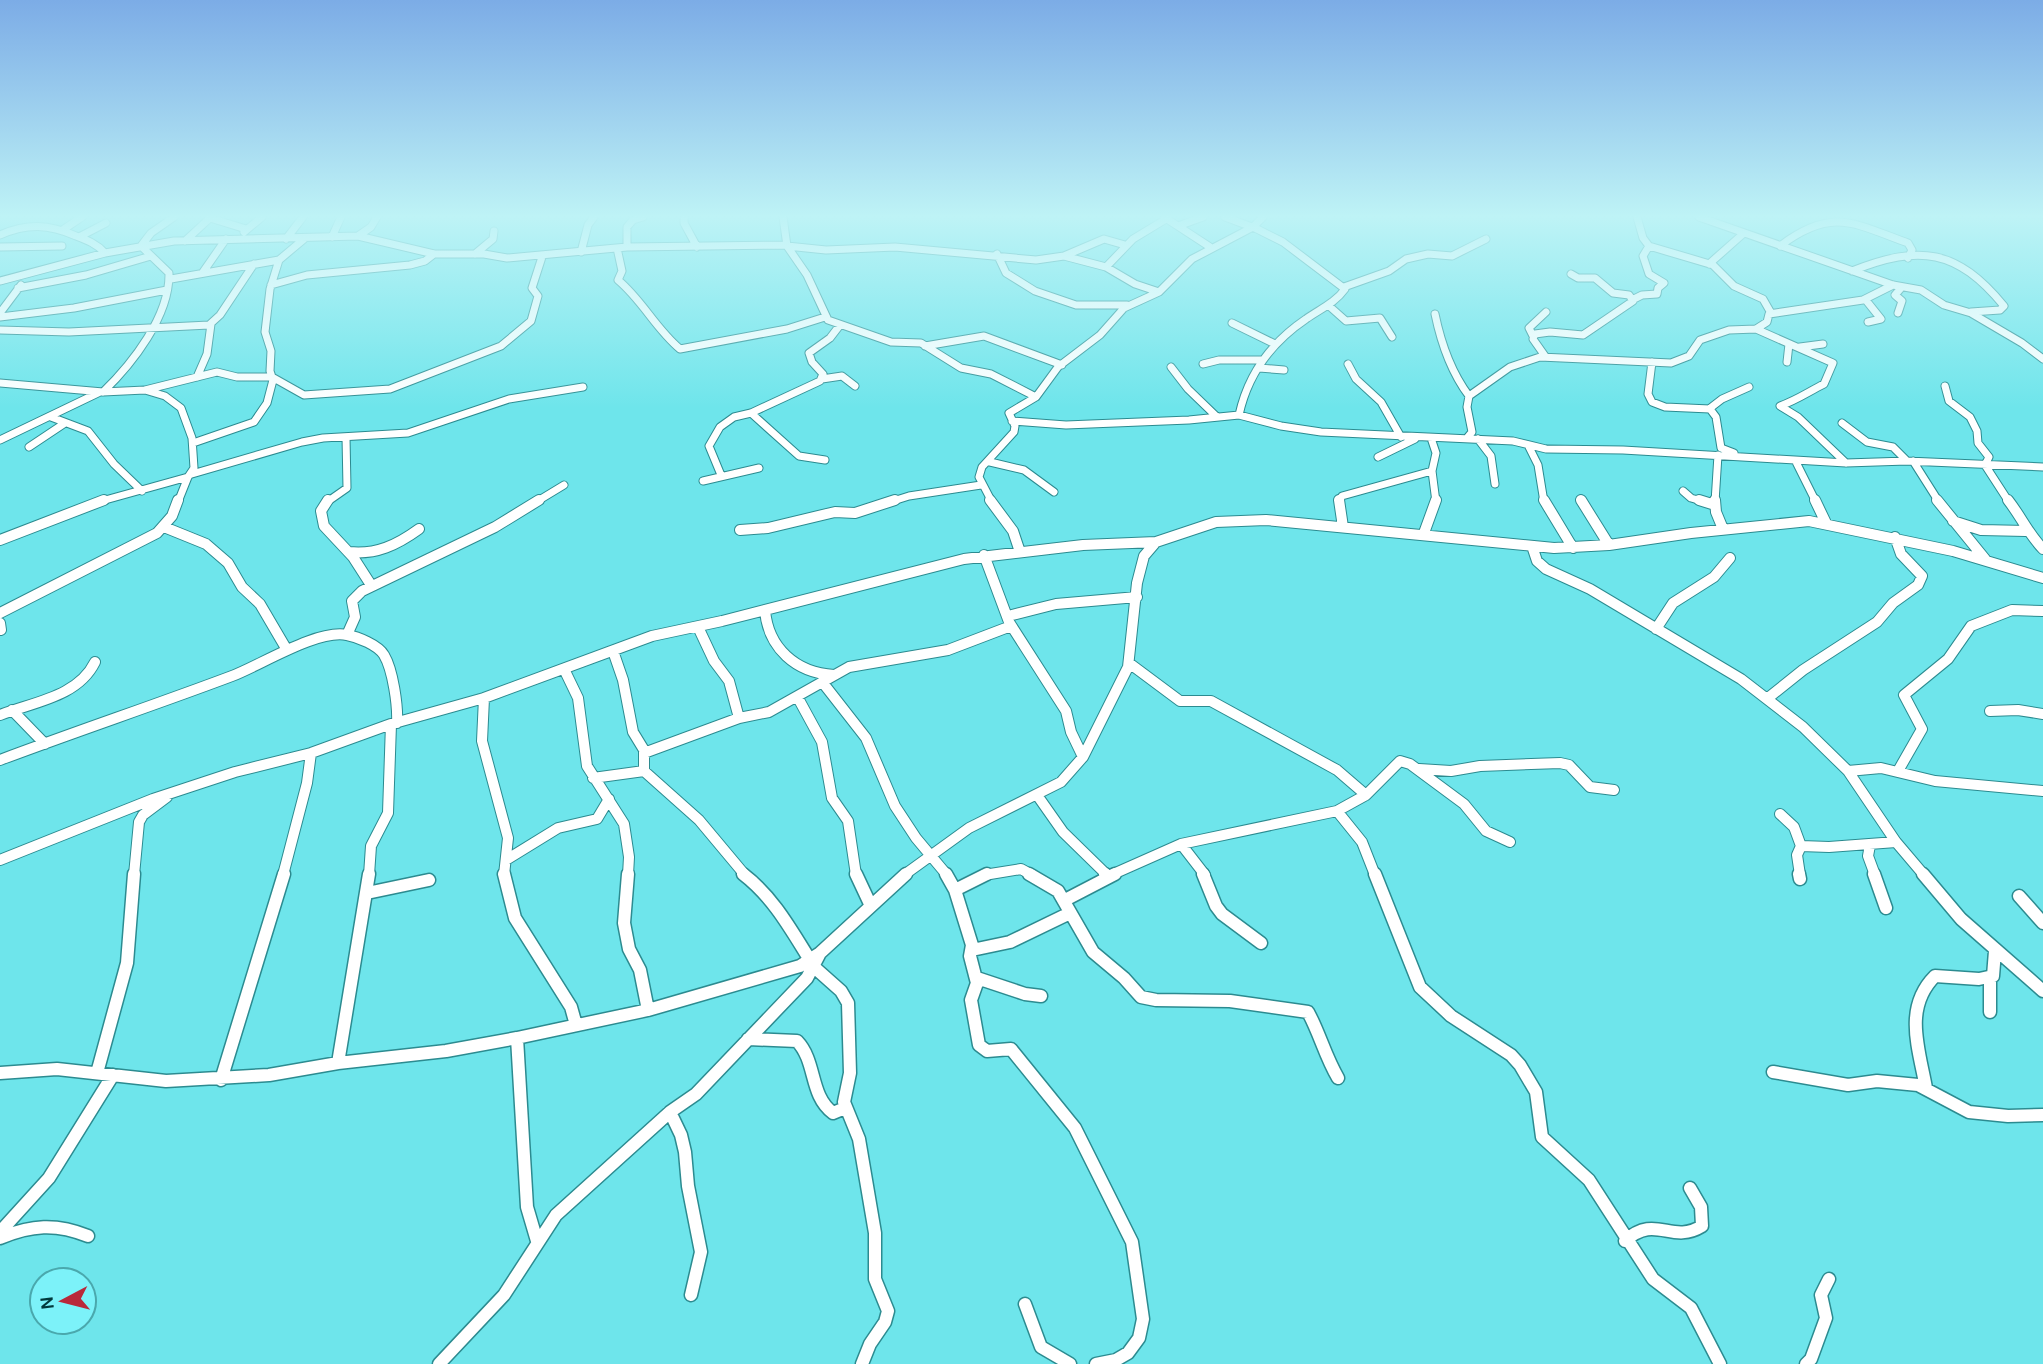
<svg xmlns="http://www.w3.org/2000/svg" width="2043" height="1364" font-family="Karla,sans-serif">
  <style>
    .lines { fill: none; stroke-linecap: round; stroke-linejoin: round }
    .minor-far2-casing { stroke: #2c8b90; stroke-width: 9 }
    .minor-far1-casing { stroke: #2c8b90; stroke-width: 12 }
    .minor-casing { stroke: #2c8b90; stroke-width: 15 }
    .minor-far2 { stroke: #fff; stroke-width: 7 }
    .minor-far1 { stroke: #fff; stroke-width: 10 }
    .minor { stroke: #fff; stroke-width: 12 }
  </style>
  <rect width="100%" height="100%" fill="#6ee5eb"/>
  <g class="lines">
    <defs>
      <path id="minor-far2" d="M 684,217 L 684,223 L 697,247
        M 783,217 L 787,246 L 807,275 L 828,320 L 891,342 L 921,343 L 961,368 L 991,374 L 1036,397
        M 1164,217 L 1210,247
        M 1225,217 L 1252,227
        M 1699,217 L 1893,285 L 1921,290 L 1944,305 L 1971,313 L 2022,343 L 2043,359
        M 210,218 L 246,229
        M 1178,226 L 1203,217
        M 64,229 L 82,217
        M 244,232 L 262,217
        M 0,235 C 27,223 49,224 76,236 C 87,240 97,244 105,253
        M 358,236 L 371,227 L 377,217
        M 79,237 L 106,223
        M 332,237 L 341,217
        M 286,239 L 303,217
        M 185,241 L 211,217
        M 787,246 L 826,250 L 895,247 L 1036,260 L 1064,256 L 1106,267 L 1135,284 L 1159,292
        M 1649,246 L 1713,265 L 1734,286 L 1763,299 L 1771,313
        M 1780,246 C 1832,207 1853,223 1908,243 L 1912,250 L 1908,258
        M 0,247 L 62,246
        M 627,247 L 627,227 L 633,220 L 643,217
        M 617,248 L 622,271 L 618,280 C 643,301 655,328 680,349 L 787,329 L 825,317
        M 581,252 L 588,225 L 594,217
        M 475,254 L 493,239 L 494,231
        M 997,254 L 1006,273 L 1035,291 L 1076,305 L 1127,305
        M 1064,256 L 1104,239 L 1125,245
        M 1709,264 L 1744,233
        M 1106,267 L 1133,239 L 1166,219
        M 1852,271 C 1920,244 1957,249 2004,306 L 2000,310 L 1971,312
        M 203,272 L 226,239
        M 171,279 L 279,260
        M 0,281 L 105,253 L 174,241 L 358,236 L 434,254 L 484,254 L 507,258 L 627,247 L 787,245
        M 271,285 L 307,275 L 410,265 L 425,261 L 434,254
        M 1344,287 L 1389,271 L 1406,259 L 1428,254 L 1452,256 L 1486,239
        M 18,288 L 86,275 L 151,256
        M 1634,299 L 1642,295 L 1657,294 L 1658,288 L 1664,283 L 1649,274 L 1643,256 L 1649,246 L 1643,238 L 1637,217
        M 1865,299 L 1881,319 L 1868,322
        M 1328,305 L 1346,321 L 1380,318 L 1392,337
        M 0,313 L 21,285
        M 1898,313 L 1902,301 L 1895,295 L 1901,288
        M 1435,314 C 1441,343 1451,372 1469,396
        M 0,317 L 74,308 L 167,290
        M 1232,323 L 1275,344
        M 1756,329 L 1833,363 L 1824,384 C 1808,392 1797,400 1780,406 L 1798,417 L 1846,463
        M 0,330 L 69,332 L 209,325 L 220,315 L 254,264
        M 1533,336 L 1529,328 L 1546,312
        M 925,346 L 984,336 L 1062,365
        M 1800,347 L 1823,344
        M 1545,356 L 1533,339 L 1535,334 L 1550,332 L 1583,335 L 1633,301 L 1629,295 L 1613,293 L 1595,278 L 1578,278 L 1571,274
        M 1652,362 L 1648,394 L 1652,402 L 1665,407 L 1710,409 L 1716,417 L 1721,448 L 1734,453
        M 1787,362 L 1789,344
        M 1203,364 L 1219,360 L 1263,360
        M 1348,364 L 1356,379 L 1381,402 L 1401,437
        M 1171,367 L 1188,389 L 1217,417
        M 1259,368 L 1284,370
        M 197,377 L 207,354 L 211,324
        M 822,379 L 842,376 L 855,386
        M 0,383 L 103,392 L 145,390 L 165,396 L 181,408 L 192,438 L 194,468 L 188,477 L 98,502
        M 1945,386 L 1949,401 L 1970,417 L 1977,431 L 1978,443 L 1989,457 L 1985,465 L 2009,502
        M 145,390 L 217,372 L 237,377 L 272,377 L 304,395 L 390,389 L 501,346 L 531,321 L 538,296 L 532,288 L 542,257
        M 103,392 C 132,364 170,316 169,273 L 141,246 L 151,233 L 174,217
        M 1709,409 L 1722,399 L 1749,387
        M 751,413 L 799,456 L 825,460
        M 1239,415 C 1248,374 1272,342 1306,319 C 1320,309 1335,303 1345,289 L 1283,242 L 1253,227
        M 51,417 L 88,431 L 114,464 L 142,491
        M 1012,421 L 1066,425 L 1189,420 L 1239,415 L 1281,426 L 1321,432 L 1513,441 L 1546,449 L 1623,450 L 1846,463 L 1907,461 L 2043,467
        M 1842,423 L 1867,442 L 1893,447 L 1907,461
        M 1431,438 L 1436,453 L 1432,471 L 1436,502
        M 1467,438 L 1472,432 L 1467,407 L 1469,396 L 1510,367 L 1540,357 L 1671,363 L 1689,356 L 1700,340 L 1729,330 L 1756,329 L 1767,322 L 1769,314 L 1863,300 L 1893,285
        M 1478,439 L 1491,456 L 1495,484
        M 0,440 L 100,392
        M 193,443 L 254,422 L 267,403 L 273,380 L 270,371 L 271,351 L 265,332 L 270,289 L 279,260 L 304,239
        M 1528,445 L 1538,465 L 1544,502
        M 29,447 L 65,423
        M 1378,457 L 1415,439
        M 1913,461 L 1939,502
        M 990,462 L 1024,470 L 1054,492
        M 1796,462 L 1816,502
        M 192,474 L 302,442 L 323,438 L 408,433 L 509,399 L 583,387
        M 721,475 L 709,446 L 720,427 L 734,417 L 751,413 L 820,381 L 823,374 L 812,362 L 809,353 L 830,338 L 840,325
        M 703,481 L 759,468
        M 1683,491 L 1691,498 L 1705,502
        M 178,502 L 188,477
        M 327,502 L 347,488 L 346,437
        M 536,502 L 564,485
        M 890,502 L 909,496 L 981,485
        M 992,502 L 979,477 L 982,467 L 1014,432 L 1015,426 L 1009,413 L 1036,397 L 1058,367 L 1100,335 L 1124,308 L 1159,292 L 1192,259 L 1253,227 L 1263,217
        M 1339,502 L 1342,496 L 1432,471
        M 1715,502 L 1718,455"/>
      <path id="minor-far1" d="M 328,500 L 321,511 L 324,526 L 353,557 L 371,585
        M 990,500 L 1013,531 L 1020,552
        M 1339,500 L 1343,527
        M 1544,500 L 1573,548
        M 1581,500 L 1609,545
        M 1699,500 L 1715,505
        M 1715,500 L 1716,512 L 1723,529
        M 1815,500 L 1826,523
        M 1937,500 L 1985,559
        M 2008,500 C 2022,518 2027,532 2043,549
        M 1953,521 L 1981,530 L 2026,531
        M 164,527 L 206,544 L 228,563 L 242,587 L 260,604 L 287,650
        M 740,530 L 768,528 L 835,512 L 855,513 L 895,500
        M 1424,533 L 1436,500
        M 0,540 L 104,500
        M 1532,546 L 1537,561 L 1546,569 L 1590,589 L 1741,679 L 1803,727 L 1848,771 L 1896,842 L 1924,875
        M 349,552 C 376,555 397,545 419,529
        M 984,555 L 1009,622 L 1066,711 L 1071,732 L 1083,757
        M 765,610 C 768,648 796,673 834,675
        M 0,613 L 157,533 L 172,516 L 178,500
        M 1008,616 L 1056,604 L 1137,597
        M 0,623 L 1,630
        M 698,627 L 714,661 L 729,681 L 739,718
        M 1656,629 L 1673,603 L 1714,577 L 1730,558
        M 347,635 L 355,617 L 352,601 L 362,591 L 495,527 L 539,500
        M 613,651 L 623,680 L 633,732 L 644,750 L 644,771 L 699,820 L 745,875
        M 1129,663 L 1180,701 L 1211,701 L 1337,770 L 1366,795
        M 564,669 L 578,698 L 587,766 L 624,824 L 629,857 L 628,875
        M 823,683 L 866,738 L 895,806 L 916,838 L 947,875
        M 484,698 L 482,741 L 508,838 L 504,875
        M 798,698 L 822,742 L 832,798 L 848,821 L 856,875
        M 1768,698 L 1803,670 L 1877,622 L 1893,603 L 1918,585 L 1922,576 L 1901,554 L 1895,537
        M 12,710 L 45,744
        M 1990,711 L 2018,710 L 2043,714
        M 0,715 C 33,702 78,697 95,662
        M 644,753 L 739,718 L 769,712 L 849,667 L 948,650 L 1011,626
        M 0,760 C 77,731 155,705 232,676 C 261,665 317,629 347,635 C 358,637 378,645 384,655 C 393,670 398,706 397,723
        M 1419,769 L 1451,771 L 1480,766 L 1560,763 L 1569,765 L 1590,787 L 1614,790
        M 1848,771 L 1881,768 L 1935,781 L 2043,791
        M 1898,771 L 1922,729 L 1904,695 L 1948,659 L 1971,626 L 2012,610 L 2043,611
        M 593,778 L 644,771
        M 1037,795 L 1063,832 L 1107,875
        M 1337,811 L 1362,842 L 1375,875
        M 1780,814 L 1794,827 L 1801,846
        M 1181,844 L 1205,875
        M 1870,845 L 1868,856 L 1875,875
        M 0,860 L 153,799 L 235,772 L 311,753 L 391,724 L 484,698 L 652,636 L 722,621 L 964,559 L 1083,545 L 1156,542
        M 506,860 L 558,828 L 597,819 L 609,799
        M 134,875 L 139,822 L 143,815 L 167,797
        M 283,875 L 307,783 L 311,753
        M 369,875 L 371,846 L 388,813 L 391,724
        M 904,875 L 969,828 L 1061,782 L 1083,757 L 1128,667 L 1137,583 L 1144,556 L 1156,542 L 1216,522 L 1266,520 L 1554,548 L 1609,545 L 1691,533 L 1809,521 L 1953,551 L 2043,578
        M 984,875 L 1021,869 L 1032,875
        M 1111,875 L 1181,844 L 1337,811 L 1366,795 L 1400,761 L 1410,764 L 1464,804 L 1486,831 L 1510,842
        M 1800,875 L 1797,855 L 1801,846 L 1829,847 L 1896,842"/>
      <path id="minor" d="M 504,874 L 515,918 L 571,1007 L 576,1025
        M 628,874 L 624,923 L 629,949 L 640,970 L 648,1010
        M 743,874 C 773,897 790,928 810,960
        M 856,874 L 871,906
        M 946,874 L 955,890 L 972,945 L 970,956 L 977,983 L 971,1000 L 979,1045 L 987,1051 L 1011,1049 L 1075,1128 L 1132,1242 L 1143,1319 L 1139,1338 L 1128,1353 L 1116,1360 L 1096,1364
        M 1029,874 L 1058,891 L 1093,952 L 1124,978 L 1141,997 L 1156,1000 L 1230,1001 L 1308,1012 C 1320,1034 1325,1056 1338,1078
        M 1105,874 L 1109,877
        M 1203,874 L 1216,906 L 1222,914 L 1261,943
        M 1375,874 L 1420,987 L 1451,1016 L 1511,1055 L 1520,1065 L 1536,1092 L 1542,1137 L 1589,1180 L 1653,1279 L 1691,1308 L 1720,1364
        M 1799,874 L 1800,879
        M 1874,874 L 1886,908
        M 1923,874 L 1961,919 L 2043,991
        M 955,890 L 987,874
        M 367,893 L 429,880
        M 2019,896 L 2043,923
        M 1065,900 L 1115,874
        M 972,950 L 1010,942 L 1070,913
        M 814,967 L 841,991 L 848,1003 L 850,1073 L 844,1102 L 859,1139 L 875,1233 L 875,1279 L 888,1311 L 885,1322 L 870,1344 L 862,1364
        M 977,978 L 1025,994 L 1041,996
        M 1990,979 L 1990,1012
        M 517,1038 L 527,1207 L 537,1241
        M 748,1039 L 797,1041 C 817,1062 809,1095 833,1113 L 845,1108
        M 338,1063 L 369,874
        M 1773,1072 L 1848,1085 L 1877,1081 L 1918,1085 L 1969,1112 L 2008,1116 L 2043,1115
        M 0,1073 L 57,1069 L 166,1081 L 269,1075 L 338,1063 L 446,1051 L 517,1038 L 648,1010 L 800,966 L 820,953 L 906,874
        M 97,1073 L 127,963 L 134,874
        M 221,1080 L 284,874
        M 1926,1088 C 1919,1049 1903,1008 1935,976 L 1979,979 L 1993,976 L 1995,951
        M 670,1112 L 681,1135 L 685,1152 L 688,1186 L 701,1252 L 691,1295
        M 0,1232 L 49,1178 L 113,1075
        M 0,1238 C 31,1225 56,1223 88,1236
        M 1625,1241 C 1656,1213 1671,1245 1702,1226 L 1701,1207 L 1690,1188
        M 1025,1304 L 1041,1347 L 1070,1364
        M 439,1364 L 504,1295 L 556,1215 L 670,1112 L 696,1094 L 807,978 L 819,955
        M 1806,1364 L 1811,1359 L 1826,1318 L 1821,1295 L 1829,1279"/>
    </defs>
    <use href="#minor-far2" class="minor-far2-casing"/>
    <use href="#minor-far1" class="minor-far1-casing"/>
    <use href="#minor" class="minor-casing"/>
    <use href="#minor-far2" class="minor-far2"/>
    <use href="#minor-far1" class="minor-far1"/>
    <use href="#minor" class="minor"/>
  </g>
  <linearGradient id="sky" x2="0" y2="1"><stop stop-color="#7cace6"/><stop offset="0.53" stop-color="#bef3f6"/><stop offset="1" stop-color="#bef3f6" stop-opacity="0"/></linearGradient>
  <rect width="2043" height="408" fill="url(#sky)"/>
  <g transform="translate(63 1301) rotate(263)"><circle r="33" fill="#7cf2f9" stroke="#4aa8ad" stroke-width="2"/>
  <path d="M0-5L12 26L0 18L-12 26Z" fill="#b9283a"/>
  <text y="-10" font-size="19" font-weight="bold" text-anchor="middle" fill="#00393c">N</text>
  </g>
</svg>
